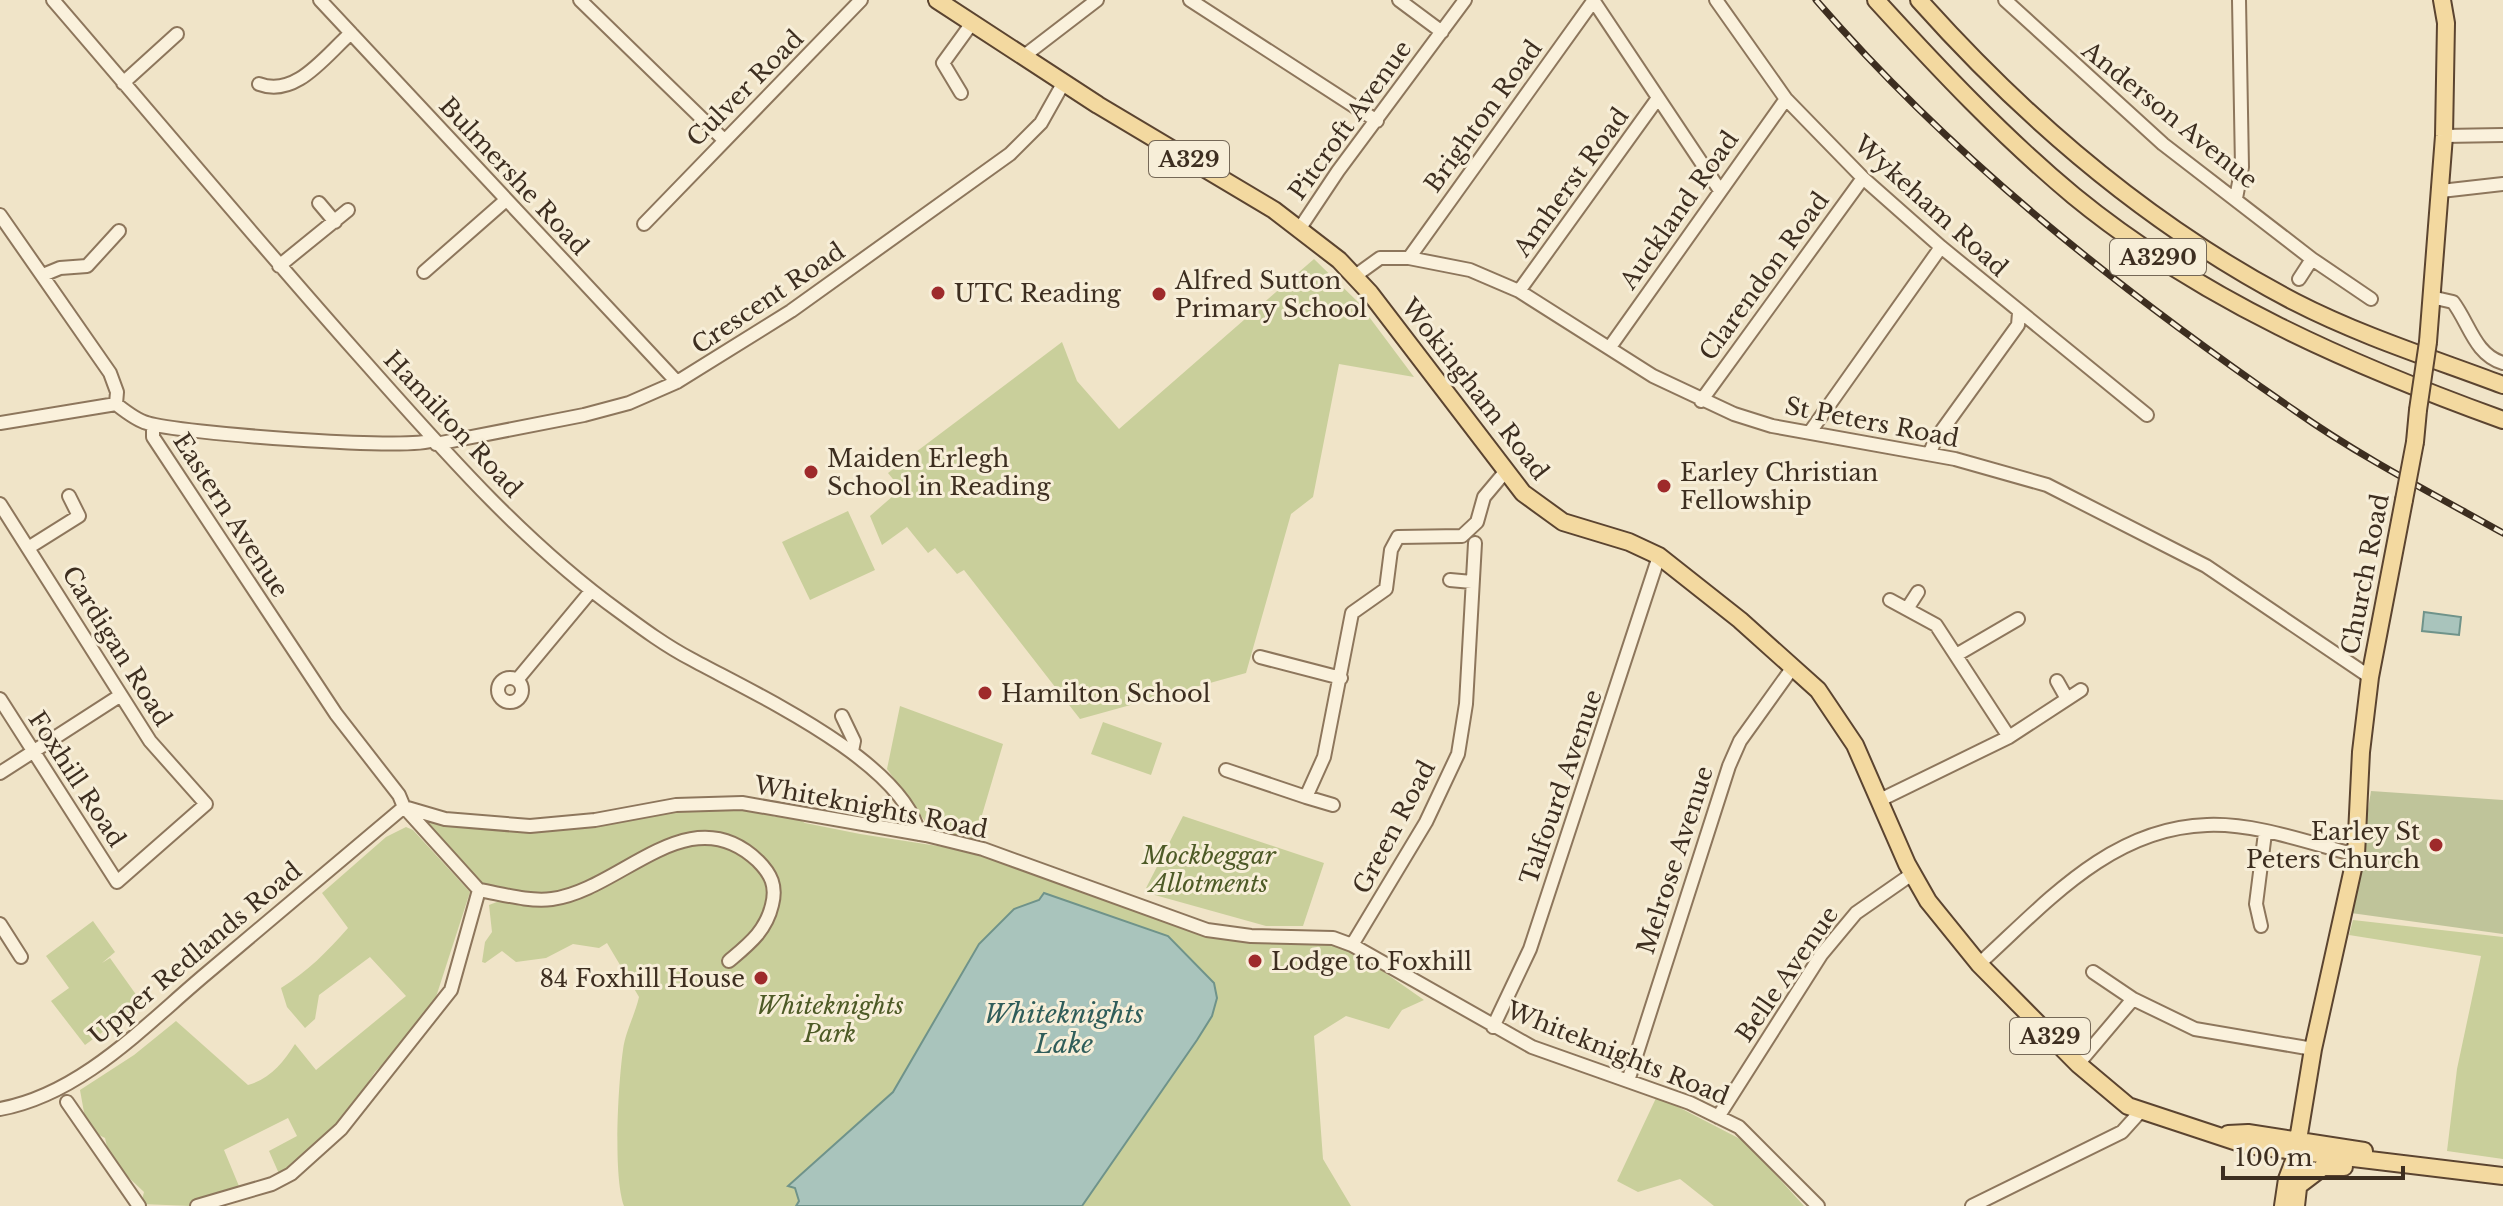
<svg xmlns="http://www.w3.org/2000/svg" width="2503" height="1206" font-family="'Libre Baskerville',serif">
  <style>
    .green { fill: #c9cf9b }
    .cemetery { fill: #bfc49a }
    .water { fill: #a9c4bc; stroke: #6f938a; stroke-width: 2 }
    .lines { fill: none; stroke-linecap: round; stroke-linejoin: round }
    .minor-casing { stroke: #8d765c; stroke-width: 16 }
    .major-casing { stroke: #5b4430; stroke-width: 20 }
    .minor { stroke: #faf1dc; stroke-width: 12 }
    .major { stroke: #f3d9a0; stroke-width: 16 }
    .rail-casing { stroke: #3d2e20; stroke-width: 7 }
    .rail { stroke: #f7eed8; stroke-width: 4; stroke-dasharray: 12; stroke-linecap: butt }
    .major-bridge-casing { stroke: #5b4430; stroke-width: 20; stroke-linecap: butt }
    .major-bridge { stroke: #f3d9a0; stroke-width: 16 }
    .poi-dot { fill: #9e2a2b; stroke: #f7eed8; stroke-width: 3 }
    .labels { text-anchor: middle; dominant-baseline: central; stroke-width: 6; stroke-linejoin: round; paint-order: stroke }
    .shield { fill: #f7eed8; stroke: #756857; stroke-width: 2 }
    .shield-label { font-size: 22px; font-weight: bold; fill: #3d2e20 }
    .street-label { font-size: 24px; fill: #3d2e20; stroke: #f7eed8 }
    .poi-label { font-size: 24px; fill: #3d2e20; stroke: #f7eed8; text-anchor: start }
    .park-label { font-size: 24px; font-style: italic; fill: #4d5a26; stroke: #f7eed8 }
    .water-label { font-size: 26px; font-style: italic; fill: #2f5d5a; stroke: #f7eed8 }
  </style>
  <rect width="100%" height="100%" fill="#f0e4c8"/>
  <path class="green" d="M 1314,259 L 1358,302 L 1414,377 L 1339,364 L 1313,497 L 1291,514 L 1246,673 L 1080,719 L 964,570 L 957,574 L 935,548 L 928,553 L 907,527 L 882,545 L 870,516 L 901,489 L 888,473 L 1062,342 L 1077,381 L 1119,429 Z
    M 848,511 L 875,570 L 810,600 L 782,542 Z
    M 900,706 L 1003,744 L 974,842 L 927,824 L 887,769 Z
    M 1103,722 L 1162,743 L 1151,775 L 1091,754 Z
    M 742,801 L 775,817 L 795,817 L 805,823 L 860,834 L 983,853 L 1222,939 L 1277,943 L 1332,941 L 1351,949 L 1424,1000 L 1402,1010 L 1389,1029 L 1346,1016 L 1314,1036 L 1323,1159 L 1351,1206 L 624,1206 C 613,1176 618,1085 623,1050 C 625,1032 635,1015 639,997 L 607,943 L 599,948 L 573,944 L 546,958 L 516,962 L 502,951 L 485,963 L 482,962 L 485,942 L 492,932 L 489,905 L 502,900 L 479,890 L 411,815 C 519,846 633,813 742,801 Z
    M 1183,816 L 1324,863 L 1303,926 L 1266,926 L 1144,892 Z
    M 406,827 L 413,830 L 470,892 L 436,997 L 408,1039 L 375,1072 L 333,1135 L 280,1176 L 269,1151 L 297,1136 L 288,1118 L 224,1150 L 241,1191 L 192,1206 L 141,1204 L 144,1192 L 110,1160 L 105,1138 L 87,1129 L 80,1090 L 134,1055 L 176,1021 L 248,1085 C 270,1079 283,1063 295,1044 L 316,1070 L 406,996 L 370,957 L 319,995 L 315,1019 L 305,1028 L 287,1007 L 281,988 C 307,972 328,951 348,928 L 322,893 L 386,837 Z
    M 2353,920 L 2503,937 L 2503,1159 L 2447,1151 L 2457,1069 L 2481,956 L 2349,935 Z
    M 93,921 L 115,952 L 102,963 L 110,958 L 142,1003 L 85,1045 L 51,1001 L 69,988 L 46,956 Z
    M 1657,1096 L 1746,1142 L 1804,1206 L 1714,1206 L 1680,1179 L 1638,1192 L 1617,1181 Z"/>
  <path class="cemetery" d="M 2371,791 L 2503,800 L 2503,934 L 2351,913 Z"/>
  <path class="water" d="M 2424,612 L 2461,617 L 2459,635 L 2422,631 Z
    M 1044,893 L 1168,936 L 1214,983 L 1217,998 L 1212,1016 L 1197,1040 L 1082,1206 L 796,1206 L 799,1201 L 795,1188 L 788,1186 L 893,1092 L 979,944 L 1014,909 L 1039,900 Z"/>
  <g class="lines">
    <defs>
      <path id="minor" d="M 53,0 C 154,117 253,236 356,352 C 438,444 519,539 620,612 C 643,629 666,646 691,659 C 753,693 903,761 919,834
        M 320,0 L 677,382
        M 580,0 L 724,140
        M 1190,0 L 1377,121
        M 1399,0 L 1442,32
        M 1593,0 L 1719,189
        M 1716,0 L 1786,99 L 1863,178 L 1941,247 L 2147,415
        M 2005,0 L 2163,144 L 2312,259 L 2299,279
        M 1024,56 L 1097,0
        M 123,83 L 177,34
        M 259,84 C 296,98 325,56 351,33
        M 961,93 L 943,63 L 972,23
        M 2444,136 L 2503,135
        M 2441,191 L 2503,184
        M 2236,198 L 2242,167 L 2239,0
        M 319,203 L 335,222
        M 0,215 L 110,373 L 117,392 L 116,404
        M 644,224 L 861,0
        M 1300,228 L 1338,171 L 1465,0
        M 1409,258 L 1594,0
        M 2312,259 L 2371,299
        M 279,266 L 348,210
        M 424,272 L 506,200
        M 43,275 L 60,268 L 87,266 L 119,231
        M 1355,276 L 1380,258 L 1409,258 L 1470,270 L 1519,291 L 1653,376 L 1734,414 L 1772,426 L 1955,459 L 2047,485 L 2206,566 L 2370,677
        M 1519,291 L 1658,98
        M 2431,297 L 2453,302 C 2469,323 2475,355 2503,363
        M 1610,347 L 1786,99
        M 1701,401 L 1863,178
        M 116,404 C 125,411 136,420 147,423 C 177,433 410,451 433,440
        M 0,423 L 116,404
        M 153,425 L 153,437 L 336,714 L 399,795 L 404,807 L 479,890 C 502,894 529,902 552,899 C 621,890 689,795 758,861 C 771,874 777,886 772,905 C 766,931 749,944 729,961
        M 1810,432 L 1941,247
        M 436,444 L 584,415 L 629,403 L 677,382 L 791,311 L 1010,154 L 1041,123 L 1064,82
        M 1930,453 L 1935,440 L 2018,325 L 2019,313
        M 0,504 L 150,741 L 206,804 L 117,882 L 0,699
        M 28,548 L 79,516 L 69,496
        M 1450,580 L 1472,582
        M 1890,600 L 1936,625 L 2009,737
        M 1907,609 L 1918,592
        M 1958,654 L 2018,619
        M 1260,657 L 1341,678
        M498 690a12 12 0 1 1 24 0a12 12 0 1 1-24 0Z
        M 517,680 L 591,591
        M 2057,681 L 2066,697
        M 842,716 L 854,741 L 852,751
        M 1226,770 L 1306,797
        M 0,773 L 121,695
        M 1880,800 L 2009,737 L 2081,690
        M 1333,805 L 1306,797 L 1324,757 L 1352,613 L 1386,589 L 1391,550 L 1398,537 L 1462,536 L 1477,522 L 1484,497 L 1505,472
        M 404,807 L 445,819 L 530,826 L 595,820 L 676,805 L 742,803 L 926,835 L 983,849 L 1207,930 L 1251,936 L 1333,938 L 1352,945 L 1532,1047 L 1690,1103 L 1739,1127 L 1818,1206
        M 0,924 L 21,957
        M 2261,926 L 2256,904 L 2265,833
        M 1352,945 L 1426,822 L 1458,754 L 1466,704 L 1475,543
        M 1979,964 C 2045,904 2110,828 2207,825 C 2256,823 2309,843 2356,855
        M 2093,972 L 2133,999
        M 1493,1027 L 1530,949 L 1659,556
        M 2078,1064 L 2133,999 L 2195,1029 L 2313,1049
        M 1628,1081 L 1729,766 L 1740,741 L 1793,667
        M 67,1102 L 139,1206
        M 0,1109 C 82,1094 146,1024 207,973 C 273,918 338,862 404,807
        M 1718,1117 L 1821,955 L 1856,913 L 1912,874
        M 197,1206 L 272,1184 L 291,1174 L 341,1129 L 451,990 L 479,890
        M 1972,1206 L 2122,1132 L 2140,1112"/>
      <path id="major" d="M 937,0 L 1098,105 L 1274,210 L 1339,260 L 1370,293 L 1523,493 L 1563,522 L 1629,542 L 1659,556 L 1740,620 L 1818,690 L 1855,745 L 1907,864 L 1928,901 L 1979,964 L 2078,1064 L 2128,1106 L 2246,1145 L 2503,1176
        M 1876,0 C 1939,69 2002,136 2074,196 C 2201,300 2351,365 2503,420
        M 1919,0 C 2027,121 2149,226 2295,302 C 2361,336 2434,359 2503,385
        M 2428,342 L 2444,136 L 2446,23 L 2442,0
        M 2415,442 L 2418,410
        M 2228,1134 L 2248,1133 L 2364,1151
        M 2298,1186 L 2323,1167 L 2344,1167
        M 2283,1206 L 2287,1179 L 2297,1153
        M 2296,1206 L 2300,1170 L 2298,1140 L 2313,1049 L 2356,855 L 2361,752 L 2370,677 L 2404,500"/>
    </defs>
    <use href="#minor" class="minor-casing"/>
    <use href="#major" class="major-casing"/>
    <use href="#minor" class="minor"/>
    <use href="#major" class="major"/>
    <defs>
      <path id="rail" d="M 1816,0 C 1954,160 2120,290 2294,410 C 2359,456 2433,494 2503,533"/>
    </defs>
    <use href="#rail" class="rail-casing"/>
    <use href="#rail" class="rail"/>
    <defs>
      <path id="major-bridge" d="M 2418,410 L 2428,342
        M 2404,500 L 2415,442"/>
    </defs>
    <use href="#major-bridge" class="major-bridge-casing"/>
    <use href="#major-bridge" class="major-bridge"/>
  </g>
  <g class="poi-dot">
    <circle cx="938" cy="293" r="8"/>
    <circle cx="1159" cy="294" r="8"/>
    <circle cx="811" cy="472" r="8"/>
    <circle cx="1664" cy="486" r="8"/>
    <circle cx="985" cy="693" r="8"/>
    <circle cx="2436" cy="845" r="8"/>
    <circle cx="1255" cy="961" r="8"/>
    <circle cx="761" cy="978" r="8"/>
  </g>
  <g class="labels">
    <g class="shield">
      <rect x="1149" y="141" width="80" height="36" rx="6"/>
      <rect x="2110" y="239" width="96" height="36" rx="6"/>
      <rect x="2010" y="1018" width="80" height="36" rx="6"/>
    </g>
    <g class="shield-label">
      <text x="1189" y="159">A329</text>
      <text x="2158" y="257">A3290</text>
      <text x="2050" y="1036">A329</text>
    </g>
    <g class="street-label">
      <text transform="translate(745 88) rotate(-45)">Culver Road</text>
      <text transform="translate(2170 115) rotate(39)">Anderson Avenue</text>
      <text transform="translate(1483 116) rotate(-54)">Brighton Road</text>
      <text transform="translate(1350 120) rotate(-54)">Pitcroft Avenue</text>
      <text transform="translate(514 176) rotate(47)">Bulmershe Road</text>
      <text transform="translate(1571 182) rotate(-54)">Amherst Road</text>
      <text transform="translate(1931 206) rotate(42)">Wykeham Road</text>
      <text transform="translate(1679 210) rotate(-55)">Auckland Road</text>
      <text transform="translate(1764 276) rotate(-54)">Clarendon Road</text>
      <text transform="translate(768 298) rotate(-34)">Crescent Road</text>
      <text transform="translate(1475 389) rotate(52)">Wokingham Road</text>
      <text transform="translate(1872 422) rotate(11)">St Peters Road</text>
      <text transform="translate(453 424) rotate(47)">Hamilton Road</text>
      <text transform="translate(231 515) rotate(57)">Eastern Avenue</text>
      <text transform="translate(2365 574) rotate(-79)">Church Road</text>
      <text transform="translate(117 646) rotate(58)">Cardigan Road</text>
      <text transform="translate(77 779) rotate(57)">Foxhill Road</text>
      <text transform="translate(1561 787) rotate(-71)">Talfourd Avenue</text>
      <text transform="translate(871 807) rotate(11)">Whiteknights Road</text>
      <text transform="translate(1394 827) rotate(-62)">Green Road</text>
      <text transform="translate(1675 860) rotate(-72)">Melrose Avenue</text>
      <text transform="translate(195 953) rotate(-40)">Upper Redlands Road</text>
      <text transform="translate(1787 974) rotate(-55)">Belle Avenue</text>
      <text transform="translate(1618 1053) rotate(22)">Whiteknights Road</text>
    </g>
    <g class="poi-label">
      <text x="1175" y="280">Alfred Sutton<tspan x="1175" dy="28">Primary School</tspan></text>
      <text x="954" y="293">UTC Reading</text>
      <text x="827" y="458">Maiden Erlegh<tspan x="827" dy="28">School in Reading</tspan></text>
      <text x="1680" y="472">Earley Christian<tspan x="1680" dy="28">Fellowship</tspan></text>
      <text x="1001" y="693">Hamilton School</text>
      <text x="2420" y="831" text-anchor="end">Earley St<tspan x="2420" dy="28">Peters Church</tspan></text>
      <text x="1271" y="961">Lodge to Foxhill</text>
      <text x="745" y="978" text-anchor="end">84 Foxhill House</text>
    </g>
    <g class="park-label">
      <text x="1209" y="855">Mockbeggar<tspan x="1209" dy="28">Allotments</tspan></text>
      <text x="830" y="1005">Whiteknights<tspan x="830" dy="28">Park</tspan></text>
    </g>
    <g class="water-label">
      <text x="1064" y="1014">Whiteknights<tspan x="1064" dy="30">Lake</tspan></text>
    </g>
  </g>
  <path d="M2223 1166v12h180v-12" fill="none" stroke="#3d2e20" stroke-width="4"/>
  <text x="2235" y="1166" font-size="24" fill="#3d2e20" stroke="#f7eed8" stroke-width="6" paint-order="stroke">100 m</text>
</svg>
